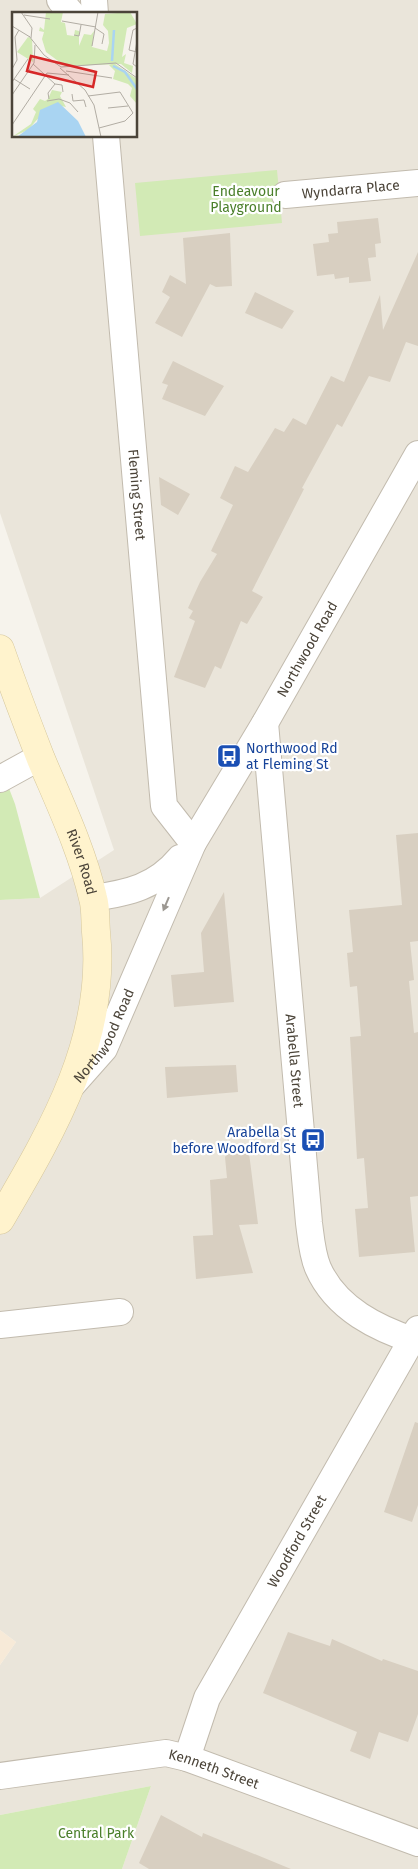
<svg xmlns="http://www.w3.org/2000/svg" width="418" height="1869" font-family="'Fira Sans',sans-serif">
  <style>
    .residential { fill: #eae5da; fill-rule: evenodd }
    .commercial { fill: #f7ead8 }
    .green { fill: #d2eab5 }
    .building { fill: #d8cfc1 }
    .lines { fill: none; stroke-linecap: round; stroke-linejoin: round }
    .minor-casing { stroke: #c2bbae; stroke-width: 28 }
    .secondary-casing { stroke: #d6c79b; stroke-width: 29 }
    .minor { stroke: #fff; stroke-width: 26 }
    .secondary { stroke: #fff3cd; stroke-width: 28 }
    .oneway { fill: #9c9892 }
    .labels { text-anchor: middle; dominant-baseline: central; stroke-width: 4.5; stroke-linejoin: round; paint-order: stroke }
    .street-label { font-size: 14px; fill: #4b4439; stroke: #fff }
    .park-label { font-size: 14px; fill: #4a7f2a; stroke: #fff }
    .transit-label { font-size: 14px; fill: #164399; stroke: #fff; text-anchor: start }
    .inset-river { fill: none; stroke: #a9d4f2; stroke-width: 2.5 }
    .inset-road { fill: none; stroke: #b2ada4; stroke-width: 1 }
    .view { fill: #d62828; fill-opacity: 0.15; stroke: #d62828; stroke-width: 2.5 }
    .inset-edge { fill: none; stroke: #4b4439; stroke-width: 2.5 }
  </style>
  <rect width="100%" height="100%" fill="#f6f3ec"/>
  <path class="residential" d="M 0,0 L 418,0 L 418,1869 L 122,1869 L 151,1786 L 0,1815 L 0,1665 L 16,1642 L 0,1630 L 0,900 L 40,898 L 114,850 L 0,513 ZM 14,14 L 136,14 L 136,136 L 14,136 Z"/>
  <path class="commercial" d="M 0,1630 L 16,1642 L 0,1665 Z"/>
  <path class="green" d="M 277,170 L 282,223 L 140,236 L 135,183 Z
    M 0,765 L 15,804 L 40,898 L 0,900 Z
    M 151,1786 L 122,1869 L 0,1869 L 0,1815 Z"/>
  <path class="building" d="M 378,218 L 381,243 L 375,244 L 376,257 L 368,258 L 371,281 L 349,283 L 349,277 L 335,279 L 334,274 L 317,276 L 313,244 L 329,242 L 328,234 L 338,233 L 337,222 Z
    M 230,233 L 232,286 L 216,287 L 210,284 L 182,337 L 155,323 L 170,297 L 162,292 L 170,275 L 186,284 L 183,238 Z
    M 418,252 L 418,346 L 406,342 L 390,382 L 369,376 L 342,427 L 337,424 L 302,488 L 304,489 L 252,591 L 263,597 L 247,624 L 241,621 L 221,669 L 215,666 L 205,688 L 174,677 L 195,621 L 189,618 L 193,611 L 188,608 L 200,582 L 217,554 L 211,551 L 233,505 L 220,498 L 235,466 L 248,472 L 275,428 L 284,432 L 293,418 L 306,425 L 331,376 L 344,382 L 380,295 L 383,330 Z
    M 255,292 L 294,311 L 282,329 L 245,313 Z
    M 173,361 L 224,386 L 205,416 L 162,399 L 168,385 L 162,383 Z
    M 159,477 L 190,494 L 178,515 L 161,505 Z
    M 418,833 L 418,941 L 410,942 L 414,980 L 409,981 L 414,1033 L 418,1032 L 418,1196 L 410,1197 L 415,1252 L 359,1257 L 355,1209 L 368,1208 L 364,1158 L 357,1159 L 350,1037 L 361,1036 L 357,986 L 350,987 L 347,953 L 353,952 L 349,910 L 402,905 L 396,835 Z
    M 224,892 L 234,1002 L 174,1007 L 171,975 L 204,972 L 201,933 Z
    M 236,1065 L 238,1092 L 167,1098 L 165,1067 Z
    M 248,1145 L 258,1224 L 239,1225 L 253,1273 L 196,1279 L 193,1236 L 213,1235 L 210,1180 L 227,1178 L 225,1157 L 231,1149 Z
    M 415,1422 L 418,1423 L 418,1505 L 412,1522 L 384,1512 Z
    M 288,1632 L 330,1646 L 332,1639 L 382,1661 L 383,1659 L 418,1671 L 418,1714 L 408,1742 L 379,1732 L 370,1759 L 350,1751 L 357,1732 L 263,1693 Z
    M 161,1815 L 202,1837 L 203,1833 L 291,1869 L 149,1869 L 139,1863 Z"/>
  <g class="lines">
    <defs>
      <g id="minor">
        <path d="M 60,0 L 72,14"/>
        <path d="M 94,0 L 95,14"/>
        <path id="s1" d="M 106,136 L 164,806 L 193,843"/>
        <path id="s2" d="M 285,195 L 418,183"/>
        <path id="s3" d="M 265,723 L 309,1223 C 311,1238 312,1254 318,1268 C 336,1309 378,1329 418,1342"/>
        <path d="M 0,779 L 40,757"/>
        <path d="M 93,898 C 128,893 156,887 180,858"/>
        <path id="s4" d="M 73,1084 L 104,1049 L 193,843 L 265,723 L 418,454"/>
        <path d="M 0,1325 L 120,1312"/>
        <path id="s5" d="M 187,1758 L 207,1698 L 418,1329"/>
        <path id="s6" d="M 0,1776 L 166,1753 L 187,1758 L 418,1843"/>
      </g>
      <g id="secondary">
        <path id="s7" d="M 0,649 C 13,686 27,723 41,759 C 60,804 82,850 93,898 C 96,908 95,921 96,932 C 107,1039 52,1131 0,1220"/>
      </g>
    </defs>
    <use href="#minor" class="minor-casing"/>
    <use href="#secondary" class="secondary-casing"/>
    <use href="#minor" class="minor"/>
    <use href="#secondary" class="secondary"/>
  </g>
  <defs><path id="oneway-solid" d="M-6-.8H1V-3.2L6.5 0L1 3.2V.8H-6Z" transform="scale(1.25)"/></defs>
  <use class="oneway" href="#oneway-solid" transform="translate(166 904) rotate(113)"/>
  <defs>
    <symbol id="bus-square" viewBox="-11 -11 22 22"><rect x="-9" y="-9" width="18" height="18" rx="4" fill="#1a4fb4" stroke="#fff"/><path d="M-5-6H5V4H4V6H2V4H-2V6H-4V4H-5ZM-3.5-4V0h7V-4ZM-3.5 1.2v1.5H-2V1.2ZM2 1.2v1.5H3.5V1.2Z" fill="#fff"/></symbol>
  </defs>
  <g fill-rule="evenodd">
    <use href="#bus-square" x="215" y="742" width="28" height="28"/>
    <use href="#bus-square" x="299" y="1126" width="28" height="28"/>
  </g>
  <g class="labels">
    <g class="street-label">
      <text stroke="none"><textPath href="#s2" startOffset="66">Wyndarra Place</textPath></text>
      <text stroke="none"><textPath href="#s1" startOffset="360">Fleming Street</textPath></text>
      <text stroke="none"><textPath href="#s4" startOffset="496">Northwood Road</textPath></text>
      <text stroke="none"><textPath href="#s7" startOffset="228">River Road</textPath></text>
      <text stroke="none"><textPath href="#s4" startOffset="58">Northwood Road</textPath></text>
      <text stroke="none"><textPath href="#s3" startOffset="339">Arabella Street</textPath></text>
      <text stroke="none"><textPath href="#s5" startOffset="244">Woodford Street</textPath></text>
      <text stroke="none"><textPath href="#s6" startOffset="218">Kenneth Street</textPath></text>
    </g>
    <g class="park-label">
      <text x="246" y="191">Endeavour<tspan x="246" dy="16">Playground</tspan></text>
      <text x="96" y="1833">Central Park</text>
    </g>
    <g class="transit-label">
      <text x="246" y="748">Northwood Rd<tspan x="246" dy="16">at Fleming St</tspan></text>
      <text x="296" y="1132" text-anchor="end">Arabella St<tspan x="296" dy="16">before Woodford St</tspan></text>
    </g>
  </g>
  <g transform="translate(12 12)">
    <rect width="125" height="125" fill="#f6f3ec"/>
    <path d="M 34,0 L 51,0 L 49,10 L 53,11 L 55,23 L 62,24 L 63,18 L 67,19 L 67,34 L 72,22 L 79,23 L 82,19 L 80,35 L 95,39 L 97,31 L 96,19 L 91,13 L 93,2 L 118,0 L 125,12 L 115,16 L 110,45 L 114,42 L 112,51 L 121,54 L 120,61 L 109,52 L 53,54 L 34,40 L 30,27 L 32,20 L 27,19 L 28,15 L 32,18 ZM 16,25 L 20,27 L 21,50 L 5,40 ZM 103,52 L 125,67 L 125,92 L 118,84 L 120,76 L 116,72 L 101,67 L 103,59 L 97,53 ZM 40,78 L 50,80 L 48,84 L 54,95 L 49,94 L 29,103 L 16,118 L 0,125 L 19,112 L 24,100 L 21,97 L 28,87 L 33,89 L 36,87 Z" fill="#d2eab5"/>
    <path d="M 46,90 L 66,109 L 74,125 L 5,125 L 25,110 L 28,98 Z" fill="#a9d4f2"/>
    <path class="inset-river" d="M 100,49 L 102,18M 101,54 L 113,60 L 125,77"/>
    <path class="inset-road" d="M 9,0 L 20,16 L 19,26M 12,3 L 38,7M 50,9 L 84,15M 0,14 L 18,25M 83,16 L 92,22 L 90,32M 125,16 L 121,18 L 117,38 L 125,40M 62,23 L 67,24 L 69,13M 17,24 L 32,43 L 49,55 L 104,51 L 125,66M 125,29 L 121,52 L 125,55M 80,34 L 86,0M 21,52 L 43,72 L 50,73 L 51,80M 48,56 L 73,78 L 82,93 L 89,125M 0,57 L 5,48 L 3,25 L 7,18M 54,59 L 100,66M 2,67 L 18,77M 0,70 L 16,47M 60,82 L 61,89 L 72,88 L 74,95M 0,83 L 22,51 L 23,33M 76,84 L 108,80 L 121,101 L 113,109 L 87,116M 37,87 L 36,81 L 43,72M 35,89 L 47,87 L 58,91 L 66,100M 96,96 L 116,94M 0,113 L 35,61 L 57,63"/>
    <path class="view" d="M 19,44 L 84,60 L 81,75 L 15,59 Z"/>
    <rect width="125" height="125" class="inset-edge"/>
  </g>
</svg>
